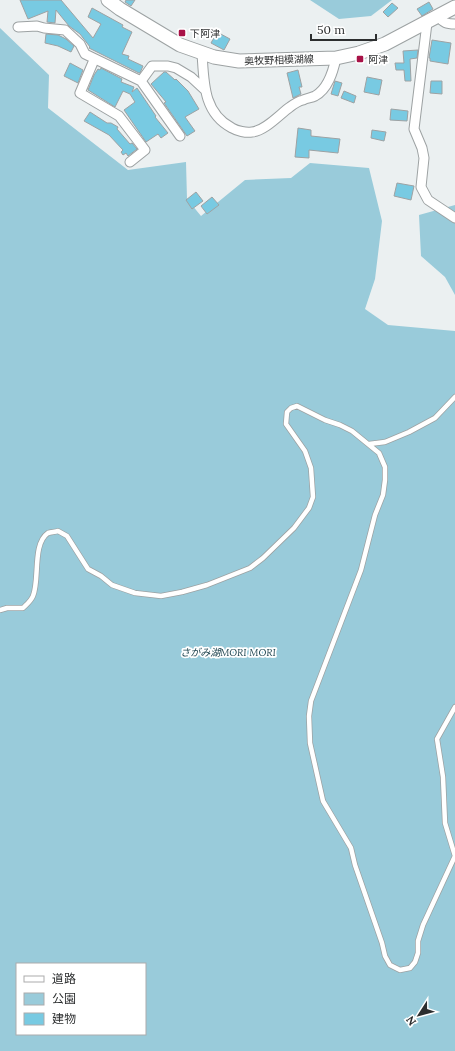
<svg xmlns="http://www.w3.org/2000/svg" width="455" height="1051" font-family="Lora,'Noto Sans JP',serif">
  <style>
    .green { fill: #99cbda; fill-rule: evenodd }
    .building { fill: #78cae2; stroke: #9ea2a3 }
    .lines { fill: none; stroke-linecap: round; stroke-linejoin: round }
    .lane-casing { stroke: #9da2a3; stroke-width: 6 }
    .street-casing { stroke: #9da2a3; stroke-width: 11 }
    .secondary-casing { stroke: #9da2a3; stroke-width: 15 }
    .lane { stroke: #fff; stroke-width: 4.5 }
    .street { stroke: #fff; stroke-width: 9 }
    .secondary { stroke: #fff; stroke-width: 13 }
    .poi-dot { fill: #a81247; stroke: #fff; stroke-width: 1.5 }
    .labels { text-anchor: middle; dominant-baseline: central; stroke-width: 3.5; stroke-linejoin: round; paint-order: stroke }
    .poi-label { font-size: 10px; fill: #2c2e2f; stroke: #fff; text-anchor: start }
    .street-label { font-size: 10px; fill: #2c2e2f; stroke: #fff }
    .park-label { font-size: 10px; font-style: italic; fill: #1e444f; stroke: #fff }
  </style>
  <rect width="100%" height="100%" fill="#ebf0f1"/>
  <path class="green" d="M 310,0 L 392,0 L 371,16 L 339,19 Z
    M 0,28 L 49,75 L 48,108 L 128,170 L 186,162 L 187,199 L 201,216 L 245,180 L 291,178 L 310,163 L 369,168 L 382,221 L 375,279 L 365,309 L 388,325 L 455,331 L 455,1051 L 0,1051 ZM 17,964 L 145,964 L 145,1034 L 17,1034 Z
    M 455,205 L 455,295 L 445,277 L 421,256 L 419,215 Z"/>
  <path class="building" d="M 20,0 L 61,0 L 93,38 L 101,24 L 88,17 L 92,8 L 123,25 L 122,27 L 132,32 L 122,54 L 129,56 L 128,59 L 143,66 L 140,73 L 139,73 L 89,48 L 90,47 L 80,34 L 69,26 L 56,10 L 55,23 L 47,22 L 48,11 L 28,19 Z
    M 126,0 L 135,0 L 131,6 L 125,2 Z
    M 429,2 L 433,9 L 422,16 L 417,9 Z
    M 392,3 L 398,8 L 388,17 L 383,12 Z
    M 217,32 L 230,39 L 224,50 L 211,43 Z
    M 46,34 L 58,35 L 66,39 L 74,46 L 71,52 L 58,46 L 45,43 Z
    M 432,40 L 451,43 L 448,64 L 430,61 L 430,58 L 429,58 Z
    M 418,50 L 417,58 L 410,59 L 411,81 L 405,81 L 404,70 L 396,70 L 395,63 L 404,63 L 403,51 Z
    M 70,63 L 83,70 L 78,83 L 64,76 Z
    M 101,68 L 122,79 L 121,82 L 134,87 L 132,92 L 137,88 L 156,116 L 155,117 L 168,133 L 161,138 L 158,134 L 146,142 L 124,110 L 135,102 L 130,94 L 123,91 L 115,107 L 88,90 L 94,75 L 98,69 L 100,70 Z
    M 298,70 L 302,87 L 299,87 L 301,94 L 293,98 L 287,73 Z
    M 164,72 L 166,72 L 175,80 L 176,79 L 188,91 L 199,109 L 185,117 L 195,131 L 187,136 L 164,103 L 166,102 L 151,84 Z
    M 367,77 L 382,80 L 379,95 L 364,92 Z
    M 335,81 L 342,83 L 338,96 L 331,94 Z
    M 431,81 L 442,81 L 442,94 L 430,93 Z
    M 344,91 L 356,96 L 354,103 L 341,98 Z
    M 391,109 L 408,111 L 407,121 L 390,120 Z
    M 90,112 L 107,123 L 111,123 L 118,127 L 117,129 L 130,144 L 132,143 L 137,149 L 128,156 L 126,153 L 123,155 L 121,152 L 123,150 L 109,135 L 84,121 Z
    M 298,128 L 311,130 L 311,136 L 340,139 L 338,153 L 309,150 L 309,158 L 295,157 Z
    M 372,130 L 386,132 L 384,141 L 371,138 Z
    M 397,183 L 414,186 L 411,200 L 394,196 Z
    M 196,192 L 203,201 L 192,209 L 186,200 Z
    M 212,197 L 219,205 L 207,214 L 201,206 Z"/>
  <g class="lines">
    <defs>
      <path id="lane" d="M 369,444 L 385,442 L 409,432 L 435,418 L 455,397
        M 0,610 L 7,608 L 23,608 C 27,604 31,601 33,596 C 40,579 32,544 48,533 C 51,532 55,532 58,531 L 67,536 L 88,569 L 101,576 L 112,585 L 135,593 L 161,596 L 182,592 L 207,585 L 250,568 L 263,558 L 294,528 L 309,508 L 313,497 L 311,468 L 305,451 L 286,424 L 287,412 L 291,408 L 297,406 L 325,420 L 340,425 L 352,431 L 379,453 L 385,467 L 385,480 L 383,495 L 375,515 L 361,570 L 311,701 L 309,716 L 310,743 L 323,801 L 351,848 L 355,865 L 382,943 L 385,956 L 390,965 L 400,970 L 410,968 L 415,962 L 418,953 L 418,941 L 423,925 L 455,856 L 445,823 L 443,777 L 437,739 L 455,707"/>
      <path id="street" d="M 438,16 C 443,23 447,24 455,24
        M 427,23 L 414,129 L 422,148 L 424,158 L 421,187 L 428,200 L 455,218
        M 18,27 L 37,26 L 44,28 L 65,30 L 80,44 L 85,54 L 141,81 L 180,136
        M 202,53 C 204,82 203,113 232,128 C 237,131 246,133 252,132 C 265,131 280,114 290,107 C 294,104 299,101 303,100 C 307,98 311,98 315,96 C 328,89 333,72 336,58
        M 94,60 L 80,93 L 119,116 L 145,150 L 130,162
        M 141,81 L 152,66 L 168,66 L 176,68 L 191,77 L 205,90"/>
      <path id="secondary" d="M 108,0 L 120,9 L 180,45 L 214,57 L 239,61 L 336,58 L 359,53 L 385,44 L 455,7"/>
    </defs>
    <use href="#lane" class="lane-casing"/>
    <use href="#street" class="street-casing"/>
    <use href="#secondary" class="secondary-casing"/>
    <use href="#lane" class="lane"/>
    <use href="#street" class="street"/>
    <use href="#secondary" class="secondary"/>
  </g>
  <g class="poi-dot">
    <rect x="178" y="29" width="8" height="8" rx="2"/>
    <rect x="356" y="55" width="8" height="8" rx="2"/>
  </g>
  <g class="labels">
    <g class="poi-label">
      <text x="190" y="33">下阿津</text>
      <text x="368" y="59">阿津</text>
    </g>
    <g class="street-label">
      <text transform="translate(279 60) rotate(-2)">奥牧野相模湖線</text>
    </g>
    <g class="park-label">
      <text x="228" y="652">さがみ湖MORI MORI</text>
    </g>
  </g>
  <rect x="16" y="963" width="130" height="72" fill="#ffffff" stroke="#ababac"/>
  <rect x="24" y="976" width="20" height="6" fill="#ffffff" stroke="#ababac"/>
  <text x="52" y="983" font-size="12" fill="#2c2e2f">道路</text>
  <rect x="24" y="993" width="20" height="12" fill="#99cbda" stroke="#ababac"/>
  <text x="52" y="1003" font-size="12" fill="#2c2e2f">公園</text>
  <rect x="24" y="1013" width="20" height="12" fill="#78cae2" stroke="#ababac"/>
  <text x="52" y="1023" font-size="12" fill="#2c2e2f">建物</text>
  <g transform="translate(419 1015) rotate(234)" stroke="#ffffff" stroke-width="3" paint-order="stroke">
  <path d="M0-3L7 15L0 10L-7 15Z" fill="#2c2e2f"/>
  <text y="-6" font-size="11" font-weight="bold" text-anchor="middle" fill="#2c2e2f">N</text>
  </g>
  <path d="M311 34v6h65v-6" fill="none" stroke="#2c2e2f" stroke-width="2"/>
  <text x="317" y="34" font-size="12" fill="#2c2e2f" stroke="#ffffff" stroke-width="3" paint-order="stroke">50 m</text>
</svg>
